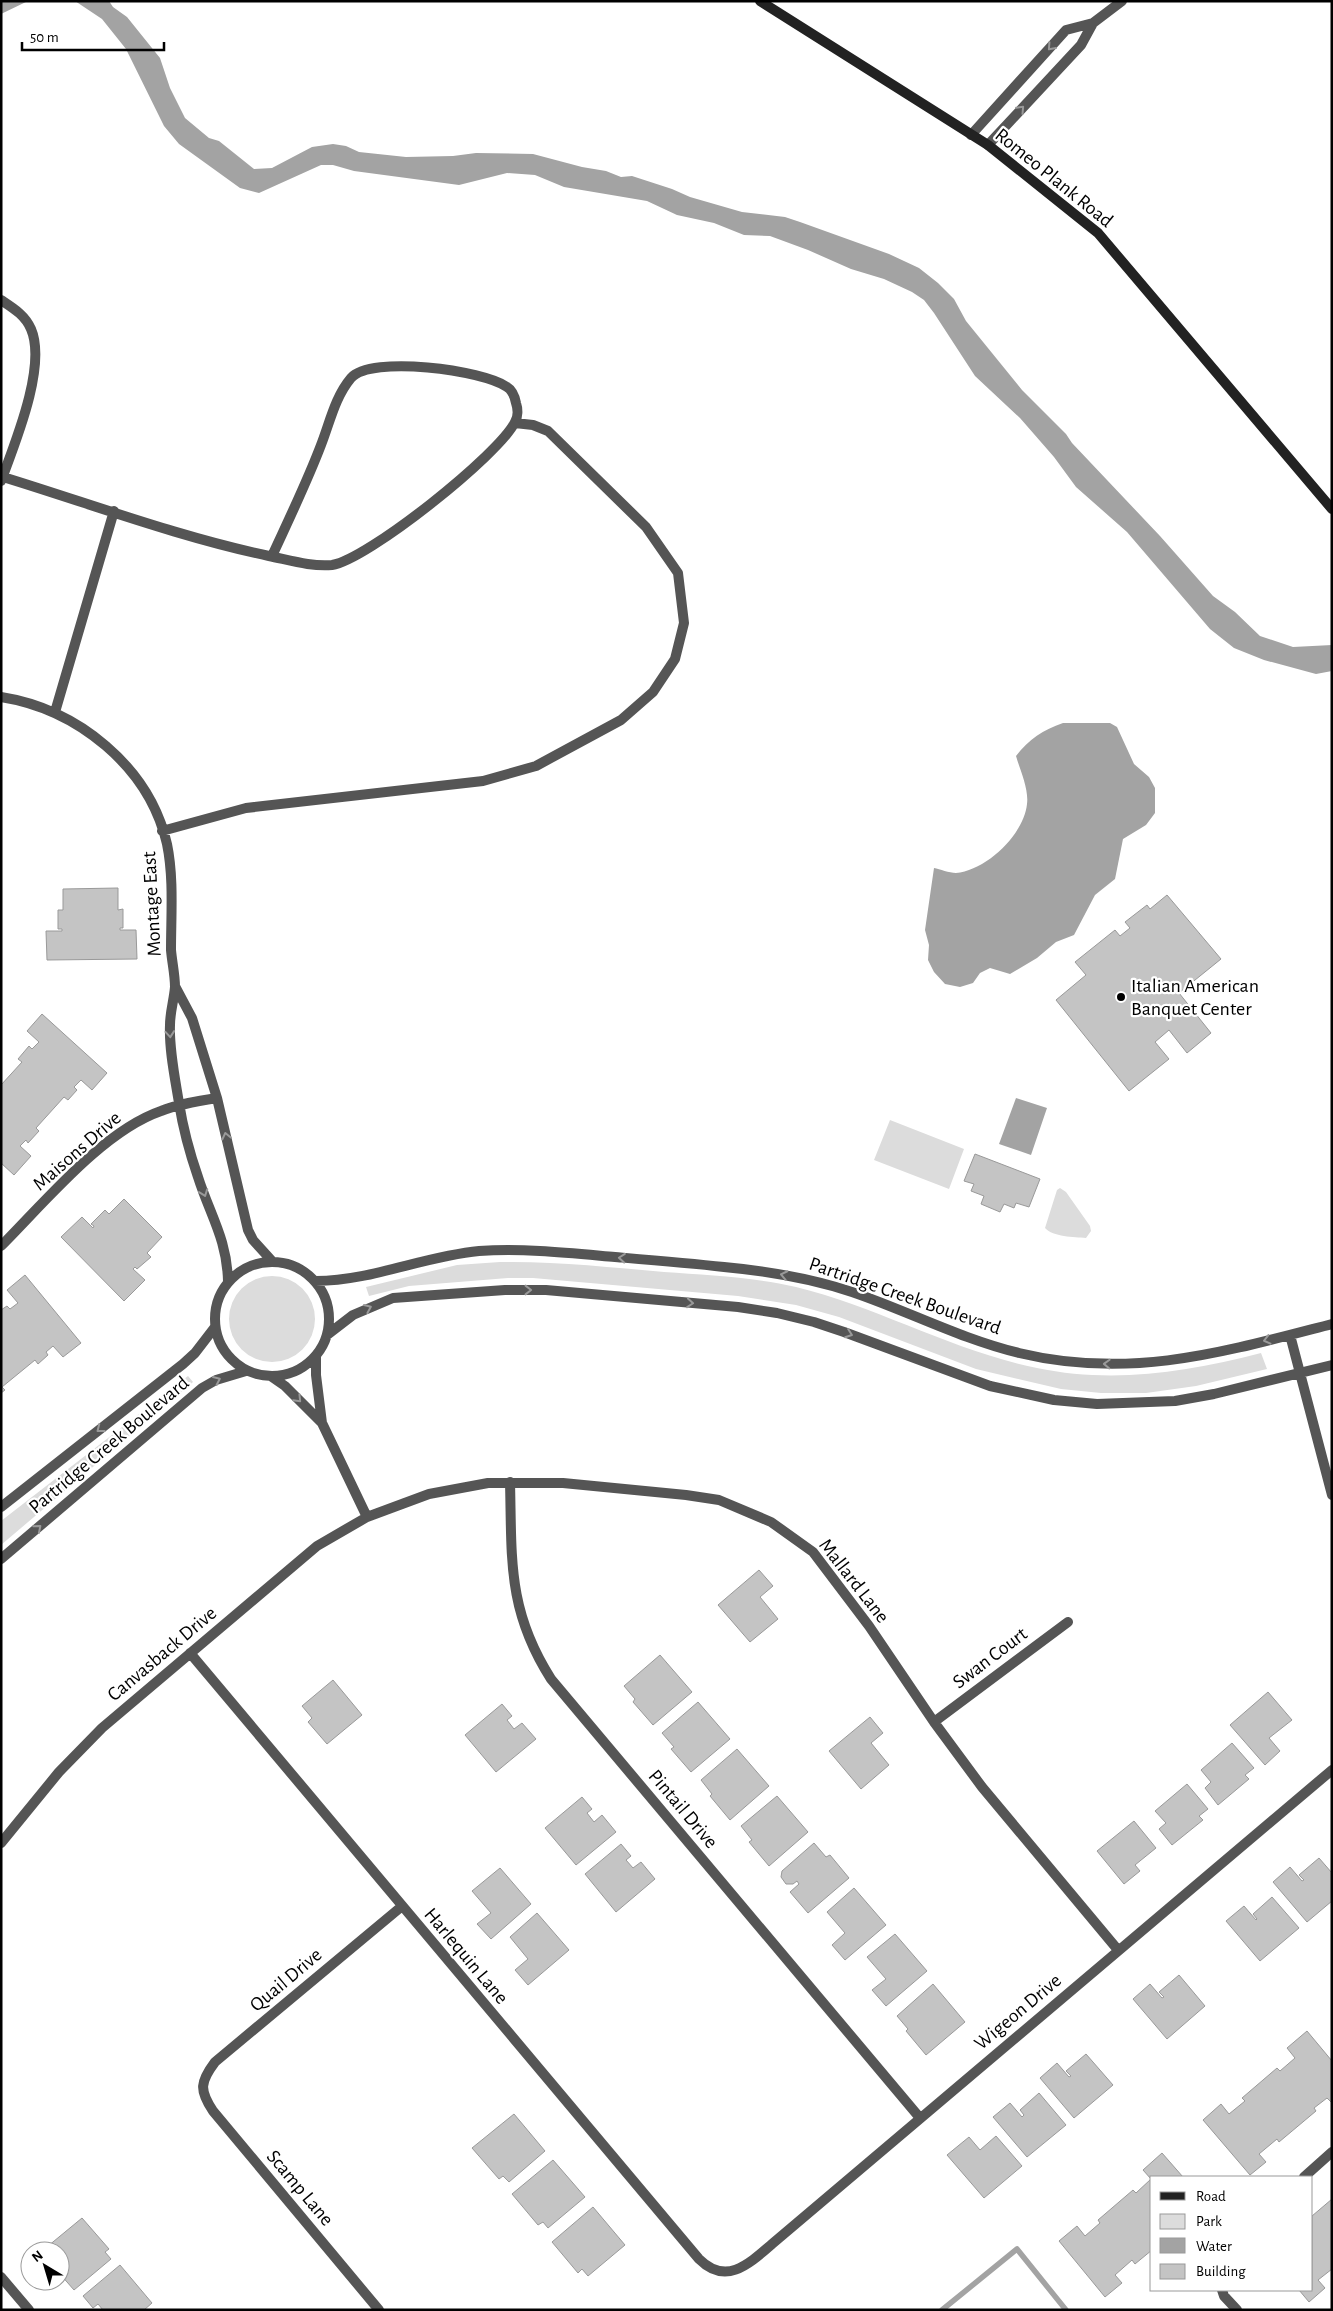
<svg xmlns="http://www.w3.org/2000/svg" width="1333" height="2311" font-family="'Alegreya Sans',sans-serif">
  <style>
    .green { fill: #dcdcdc }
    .water { fill: #a3a3a3 }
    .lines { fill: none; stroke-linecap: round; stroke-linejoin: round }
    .stream { stroke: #a3a3a3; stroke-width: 5.5 }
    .building { fill: #c4c4c4; stroke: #999 }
    .minor { stroke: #555; stroke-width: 10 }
    .secondary { stroke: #222; stroke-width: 10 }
    .oneway { stroke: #999 }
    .poi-dot { fill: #000; stroke: #fff; stroke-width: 2 }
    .labels { text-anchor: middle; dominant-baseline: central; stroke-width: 4.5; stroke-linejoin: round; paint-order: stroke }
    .street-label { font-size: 20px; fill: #000; stroke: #fff }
    .poi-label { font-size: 20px; fill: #000; stroke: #fff; text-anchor: start }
  </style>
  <rect width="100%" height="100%" fill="#fff"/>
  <path class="green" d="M 890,1120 L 964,1149 L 949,1189 L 874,1160 Z
    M 1060,1188 L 1066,1192 L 1090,1226 L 1091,1231 L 1086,1238 C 1074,1237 1053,1237 1045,1228 L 1057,1190 Z
    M 500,1262 C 554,1261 609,1267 664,1272 C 707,1275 753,1277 796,1287 C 878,1307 953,1351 1037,1368 C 1113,1384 1187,1372 1261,1353 L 1267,1369 L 1196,1386 L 1146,1393 L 1101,1393 L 1061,1389 L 976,1369 L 839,1317 L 796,1305 L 738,1296 L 533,1278 L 508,1278 L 409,1286 L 369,1296 L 366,1287 L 457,1265 Z
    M229 1319a43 43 0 1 1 86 0a43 43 0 1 1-86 0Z
    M 188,1376 L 193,1382 L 1,1545 L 1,1521 Z"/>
  <path class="water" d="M 1,1 L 28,1 L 1,14 Z
    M 75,1 L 109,1 L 113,7 L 127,17 L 160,58 L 170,88 L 185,118 L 209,138 L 219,141 L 254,169 L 272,168 L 312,147 L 333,144 L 346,146 L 359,152 L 406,157 L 453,156 L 476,153 L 533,154 L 582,167 L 606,171 L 621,177 L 632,176 L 672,189 L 690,197 L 742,212 L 785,217 L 800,222 L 889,254 L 919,268 L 938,283 L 954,299 L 966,321 L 1022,390 L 1066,434 L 1072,443 L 1160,536 L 1213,596 L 1235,612 L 1260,636 L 1293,647 L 1332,645 L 1332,671 L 1316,674 L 1264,660 L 1234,648 L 1210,629 L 1127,532 L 1076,487 L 1054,457 L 1020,418 L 975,376 L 934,313 L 924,300 L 912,292 L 884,279 L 851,269 L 808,250 L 770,236 L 744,235 L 714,223 L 677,215 L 647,201 L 564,187 L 535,175 L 507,173 L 459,185 L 354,171 L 333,165 L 321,165 L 259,193 L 240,188 L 179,144 L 164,126 L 126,49 L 102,19 Z
    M 1063,723 L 1110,723 L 1117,727 L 1134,764 L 1149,777 L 1155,788 L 1155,813 L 1146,825 L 1123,839 L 1115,879 L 1095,895 L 1074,935 L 1056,942 L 1037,958 L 1010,974 L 990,968 L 980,973 L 973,983 L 960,987 L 945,984 L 934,972 L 928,960 L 929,945 L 925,930 L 934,868 C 940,869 949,873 956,873 C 987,870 1024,834 1027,804 C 1029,789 1020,770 1016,756 C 1029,739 1043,730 1063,723 Z
    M 1016,1098 L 1047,1108 L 1031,1155 L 999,1144 Z"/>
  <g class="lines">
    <path class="stream" d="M 942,2310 L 1017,2249 L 1066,2310"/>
  </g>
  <path class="building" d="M 118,888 L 118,910 L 123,909 L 123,928 L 120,928 L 120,930 L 136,930 L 137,959 L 47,960 L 46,931 L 62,931 L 62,929 L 58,929 L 58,910 L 63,910 L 63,889 Z
    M 1167,895 L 1221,959 L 1179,993 L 1211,1033 L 1187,1053 L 1169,1030 L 1155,1042 L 1169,1059 L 1129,1091 L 1056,1000 L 1086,975 L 1075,962 L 1115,930 L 1120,936 L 1130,928 L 1125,922 L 1147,905 L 1150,909 Z
    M 42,1014 L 107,1073 L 92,1090 L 81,1080 L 74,1087 L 77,1090 L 68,1100 L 64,1097 L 36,1128 L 39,1131 L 28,1143 L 26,1140 L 20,1146 L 31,1156 L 14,1175 L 1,1163 L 1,1085 L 22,1062 L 18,1059 L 29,1046 L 32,1049 L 39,1042 L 27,1031 Z
    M 975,1154 L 1040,1179 L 1029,1207 L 1016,1203 L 1014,1208 L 1004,1204 L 1000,1212 L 981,1204 L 984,1196 L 971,1191 L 974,1184 L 964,1181 Z
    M 124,1199 L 162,1237 L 147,1253 L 151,1257 L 137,1269 L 135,1267 L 133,1269 L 145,1280 L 124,1301 L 61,1237 L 82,1217 L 93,1228 L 94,1226 L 91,1224 L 105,1210 L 109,1214 Z
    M 25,1275 L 81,1343 L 63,1357 L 53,1346 L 46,1352 L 48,1355 L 38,1364 L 35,1360 L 2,1387 L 5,1390 L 1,1393 L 1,1310 L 7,1306 L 10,1309 L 18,1303 L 7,1290 Z
    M 759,1570 L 773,1586 L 760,1597 L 778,1619 L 750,1642 L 718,1605 Z
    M 660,1655 L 692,1692 L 653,1725 L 633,1702 L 635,1699 L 624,1686 Z
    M 333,1680 L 362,1715 L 327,1744 L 308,1722 L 312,1718 L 302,1706 Z
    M 1268,1692 L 1292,1720 L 1269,1738 L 1280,1751 L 1265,1765 L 1230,1725 Z
    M 698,1702 L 730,1739 L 691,1772 L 671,1749 L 674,1747 L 662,1733 Z
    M 502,1704 L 512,1716 L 507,1720 L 514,1729 L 522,1723 L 536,1739 L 496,1772 L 465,1735 Z
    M 870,1717 L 883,1733 L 871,1743 L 889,1765 L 861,1789 L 829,1751 Z
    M 1232,1743 L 1254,1768 L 1245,1775 L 1249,1779 L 1218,1805 L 1205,1788 L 1211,1782 L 1201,1770 Z
    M 737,1749 L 769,1786 L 730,1820 L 710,1796 L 712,1794 L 701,1780 Z
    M 1187,1784 L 1208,1809 L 1199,1816 L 1203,1820 L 1172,1845 L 1159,1829 L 1166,1823 L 1155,1811 Z
    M 777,1796 L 808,1832 L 769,1866 L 749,1842 L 752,1840 L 741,1826 Z
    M 582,1797 L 592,1809 L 587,1813 L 594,1822 L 602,1815 L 616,1832 L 576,1865 L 545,1828 Z
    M 1134,1821 L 1156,1848 L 1135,1865 L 1140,1871 L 1124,1884 L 1097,1851 Z
    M 814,1843 L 826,1857 L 830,1855 L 849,1878 L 808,1913 L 790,1892 L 799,1884 L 797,1881 L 793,1884 L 786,1884 L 781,1877 L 782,1871 Z
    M 621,1844 L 631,1856 L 626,1860 L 633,1868 L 641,1862 L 655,1879 L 616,1912 L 585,1874 Z
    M 1319,1858 L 1332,1873 L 1332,1901 L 1307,1922 L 1273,1882 L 1290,1867 L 1302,1881 L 1304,1880 L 1299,1875 Z
    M 500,1868 L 531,1904 L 491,1939 L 477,1924 L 491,1913 L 472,1891 Z
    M 854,1888 L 886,1925 L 845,1960 L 832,1945 L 845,1933 L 827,1912 Z
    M 1272,1897 L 1299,1928 L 1260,1961 L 1226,1921 L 1244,1906 L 1256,1920 L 1257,1919 L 1253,1914 Z
    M 537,1913 L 569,1950 L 528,1985 L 515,1970 L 528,1959 L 510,1937 Z
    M 895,1934 L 927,1971 L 886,2006 L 872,1990 L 886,1979 L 867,1957 Z
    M 1179,1975 L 1205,2006 L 1167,2039 L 1133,1999 L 1150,1984 L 1162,1998 L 1164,1997 L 1159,1992 Z
    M 933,1984 L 965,2022 L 926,2055 L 906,2031 L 908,2029 L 897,2016 Z
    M 1307,2031 L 1332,2061 L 1332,2103 L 1327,2098 L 1314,2108 L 1316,2111 L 1279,2142 L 1277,2139 L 1259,2154 L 1266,2162 L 1250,2175 L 1203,2120 L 1221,2104 L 1229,2114 L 1245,2101 L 1242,2098 L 1277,2068 L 1280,2071 L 1295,2058 L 1287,2048 Z
    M 1086,2054 L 1113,2085 L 1074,2118 L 1040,2078 L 1057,2063 L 1069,2077 L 1071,2076 L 1066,2071 Z
    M 1039,2093 L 1066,2125 L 1027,2157 L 993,2117 L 1010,2103 L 1022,2117 L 1024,2115 L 1020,2110 Z
    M 514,2114 L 545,2151 L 509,2182 L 503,2176 L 499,2179 L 472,2148 Z
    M 996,2136 L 1022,2166 L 984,2198 L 947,2155 L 969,2137 L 980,2150 Z
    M 1162,2153 L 1183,2177 L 1152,2177 L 1152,2250 L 1135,2264 L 1132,2260 L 1115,2275 L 1122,2283 L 1105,2297 L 1059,2241 L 1077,2226 L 1085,2236 L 1100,2223 L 1098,2220 L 1133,2190 L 1136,2193 L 1151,2179 L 1143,2170 Z
    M 553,2160 L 585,2197 L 548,2228 L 543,2222 L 538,2225 L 512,2194 Z
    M 1332,2199 L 1332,2269 L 1318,2280 L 1325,2288 L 1309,2302 L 1299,2290 L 1312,2290 L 1312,2216 Z
    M 593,2207 L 625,2245 L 588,2276 L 582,2269 L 578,2273 L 552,2242 Z
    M 82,2218 L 109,2249 L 105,2252 L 111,2259 L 74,2290 L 60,2274 L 63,2270 L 60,2265 L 60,2251 L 42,2251 Z
    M 120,2265 L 152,2303 L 144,2310 L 103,2310 L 98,2304 L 93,2308 L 83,2296 Z"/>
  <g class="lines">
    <path class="minor" d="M 1093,23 L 1122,1
      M 971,135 L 1066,30 L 1093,23 L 1081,45 L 988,145
      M 1,300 C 13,308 25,315 31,329 C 47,366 15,443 1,481
      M 3,477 C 91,504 179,537 269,556 C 289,560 312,567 332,565 C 367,560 500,454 515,422 C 518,417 518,409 516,403 C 515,398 512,390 507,387 C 483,370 371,355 351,378 C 335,397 330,422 321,445 C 307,482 289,519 272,556
      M 1,697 C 77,709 149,766 167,844 C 174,878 171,915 171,950 C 172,962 175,975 175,987 C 174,1000 170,1012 170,1025 C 169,1050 175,1078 179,1103 C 183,1128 190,1154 198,1177 C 210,1215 227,1239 228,1281
      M 55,712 L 114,511
      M 162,831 L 246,808 L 483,781 L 536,766 L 621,720 L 653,692 L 675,659 L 684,623 L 678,573 L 646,527 L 548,431 L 533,425 L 515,423
      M 175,986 L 192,1018 L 217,1098 L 248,1230 L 253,1240 L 272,1261
      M 1,1246 C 45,1202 103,1131 161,1111 C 179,1104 198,1101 217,1098
      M215 1319a57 57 0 1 1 114 0a57 57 0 1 1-114 0Z
      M 316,1281 C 371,1281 424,1256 479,1251 C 525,1248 570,1253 615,1257 C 651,1260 688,1263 724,1267 C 767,1271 810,1278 852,1292 C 908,1311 961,1339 1019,1353 C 1131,1380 1224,1352 1332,1324
      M 327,1335 L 353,1315 L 393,1298 L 505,1290 L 546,1290 L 738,1307 L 777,1313 L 814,1322 L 844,1332 L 990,1386 L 1054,1400 L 1097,1404 L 1175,1401 L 1214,1394 L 1332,1365
      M 1290,1335 L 1332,1495
      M 316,1356 L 316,1375 L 322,1423 L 367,1517
      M 272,1377 L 285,1386 L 322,1423
      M 510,1482 C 512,1559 507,1610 551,1679 L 920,2118
      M 1,1507 L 183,1364 L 195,1353 L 215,1327
      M 1,1559 L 202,1388 L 216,1380 L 246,1371
      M 190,1653 L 699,2259 C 726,2286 749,2264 772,2244 L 1332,1770
      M 934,1722 L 1068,1622
      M 1,1843 L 59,1772 L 102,1728 L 317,1546 L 367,1517 L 429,1494 L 488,1483 L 563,1483 L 686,1495 L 719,1500 L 771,1522 L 813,1552 L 869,1626 L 934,1722 L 982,1787 L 1118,1950
      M 1304,2177 L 1332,2152
      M 1,2277 L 29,2310
      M 1222,2290 L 1224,2296 L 1237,2310
      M 379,2310 L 213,2111 C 199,2090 200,2082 215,2062 L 401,1907"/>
    <path class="secondary" d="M 760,1 L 988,145 L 1098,233 L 1332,509"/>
  </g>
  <defs><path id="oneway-chevron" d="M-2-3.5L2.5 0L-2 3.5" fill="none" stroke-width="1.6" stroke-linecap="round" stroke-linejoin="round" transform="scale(1.25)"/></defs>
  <g class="oneway">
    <use href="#oneway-chevron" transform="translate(1051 47) rotate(132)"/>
    <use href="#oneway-chevron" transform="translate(1021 109) rotate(-47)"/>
    <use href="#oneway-chevron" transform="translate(170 1034) rotate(85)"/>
    <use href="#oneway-chevron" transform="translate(226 1136) rotate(-103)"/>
    <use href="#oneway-chevron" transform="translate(204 1193) rotate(70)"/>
    <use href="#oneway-chevron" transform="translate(622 1258) rotate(-175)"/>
    <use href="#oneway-chevron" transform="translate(784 1275) rotate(-168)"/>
    <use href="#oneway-chevron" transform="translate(528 1290)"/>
    <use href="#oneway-chevron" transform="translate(690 1303) rotate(5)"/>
    <use href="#oneway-chevron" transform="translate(368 1308) rotate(-23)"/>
    <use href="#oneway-chevron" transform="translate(849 1334) rotate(20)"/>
    <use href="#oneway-chevron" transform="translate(1267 1340) rotate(166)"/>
    <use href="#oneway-chevron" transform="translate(1107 1364) rotate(-178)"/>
    <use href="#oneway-chevron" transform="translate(217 1380) rotate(-25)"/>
    <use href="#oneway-chevron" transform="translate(298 1399) rotate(46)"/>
    <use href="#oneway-chevron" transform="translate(100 1429) rotate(142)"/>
    <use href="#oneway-chevron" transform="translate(38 1528) rotate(-40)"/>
  </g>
  <circle class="poi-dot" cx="1121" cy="997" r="5"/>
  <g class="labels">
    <g class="street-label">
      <text transform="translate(1054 178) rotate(39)">Romeo Plank Road</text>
      <text transform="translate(152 904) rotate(-93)">Montage East</text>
      <text transform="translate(77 1151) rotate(-41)">Maisons Drive</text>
      <text transform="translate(905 1296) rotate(19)">Partridge Creek Boulevard</text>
      <text transform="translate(109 1445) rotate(-40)">Partridge Creek Boulevard</text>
      <text transform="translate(854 1581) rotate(52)">Mallard Lane</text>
      <text transform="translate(162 1654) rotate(-40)">Canvasback Drive</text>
      <text transform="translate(990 1658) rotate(-37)">Swan Court</text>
      <text transform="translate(683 1809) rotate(50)">Pintail Drive</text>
      <text transform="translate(466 1956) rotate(50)">Harlequin Lane</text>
      <text transform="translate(286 1980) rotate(-40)">Quail Drive</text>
      <text transform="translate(1018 2012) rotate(-40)">Wigeon Drive</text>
      <text transform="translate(300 2188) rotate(50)">Scamp Lane</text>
    </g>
    <g class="poi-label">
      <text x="1131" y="986">Italian American<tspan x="1131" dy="23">Banquet Center</tspan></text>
    </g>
  </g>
  <rect width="1333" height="2311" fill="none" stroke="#000000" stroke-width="5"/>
  <rect x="1150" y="2176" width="162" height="115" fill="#ffffff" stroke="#999999"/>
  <rect x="1160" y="2192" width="25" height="8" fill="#222222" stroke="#999999"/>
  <text x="1196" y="2201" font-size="15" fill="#000000">Road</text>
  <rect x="1160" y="2214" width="25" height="15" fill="#dcdcdc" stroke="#999999"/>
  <text x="1196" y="2226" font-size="15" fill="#000000">Park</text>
  <rect x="1160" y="2238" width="25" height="15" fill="#a3a3a3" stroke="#999999"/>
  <text x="1196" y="2251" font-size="15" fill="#000000">Water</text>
  <rect x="1160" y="2264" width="25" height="15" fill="#c4c4c4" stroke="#999999"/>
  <text x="1196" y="2276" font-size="15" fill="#000000">Building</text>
  <g transform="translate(45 2266) rotate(322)"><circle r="24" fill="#ffffff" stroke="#999999"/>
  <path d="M0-4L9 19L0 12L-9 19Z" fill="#000000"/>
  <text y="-8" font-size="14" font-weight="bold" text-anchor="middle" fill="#000000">N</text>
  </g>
  <path d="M22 42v8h142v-8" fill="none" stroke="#000000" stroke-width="2.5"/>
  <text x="30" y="42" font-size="15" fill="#000000" stroke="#ffffff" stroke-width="4" paint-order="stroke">50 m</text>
</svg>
